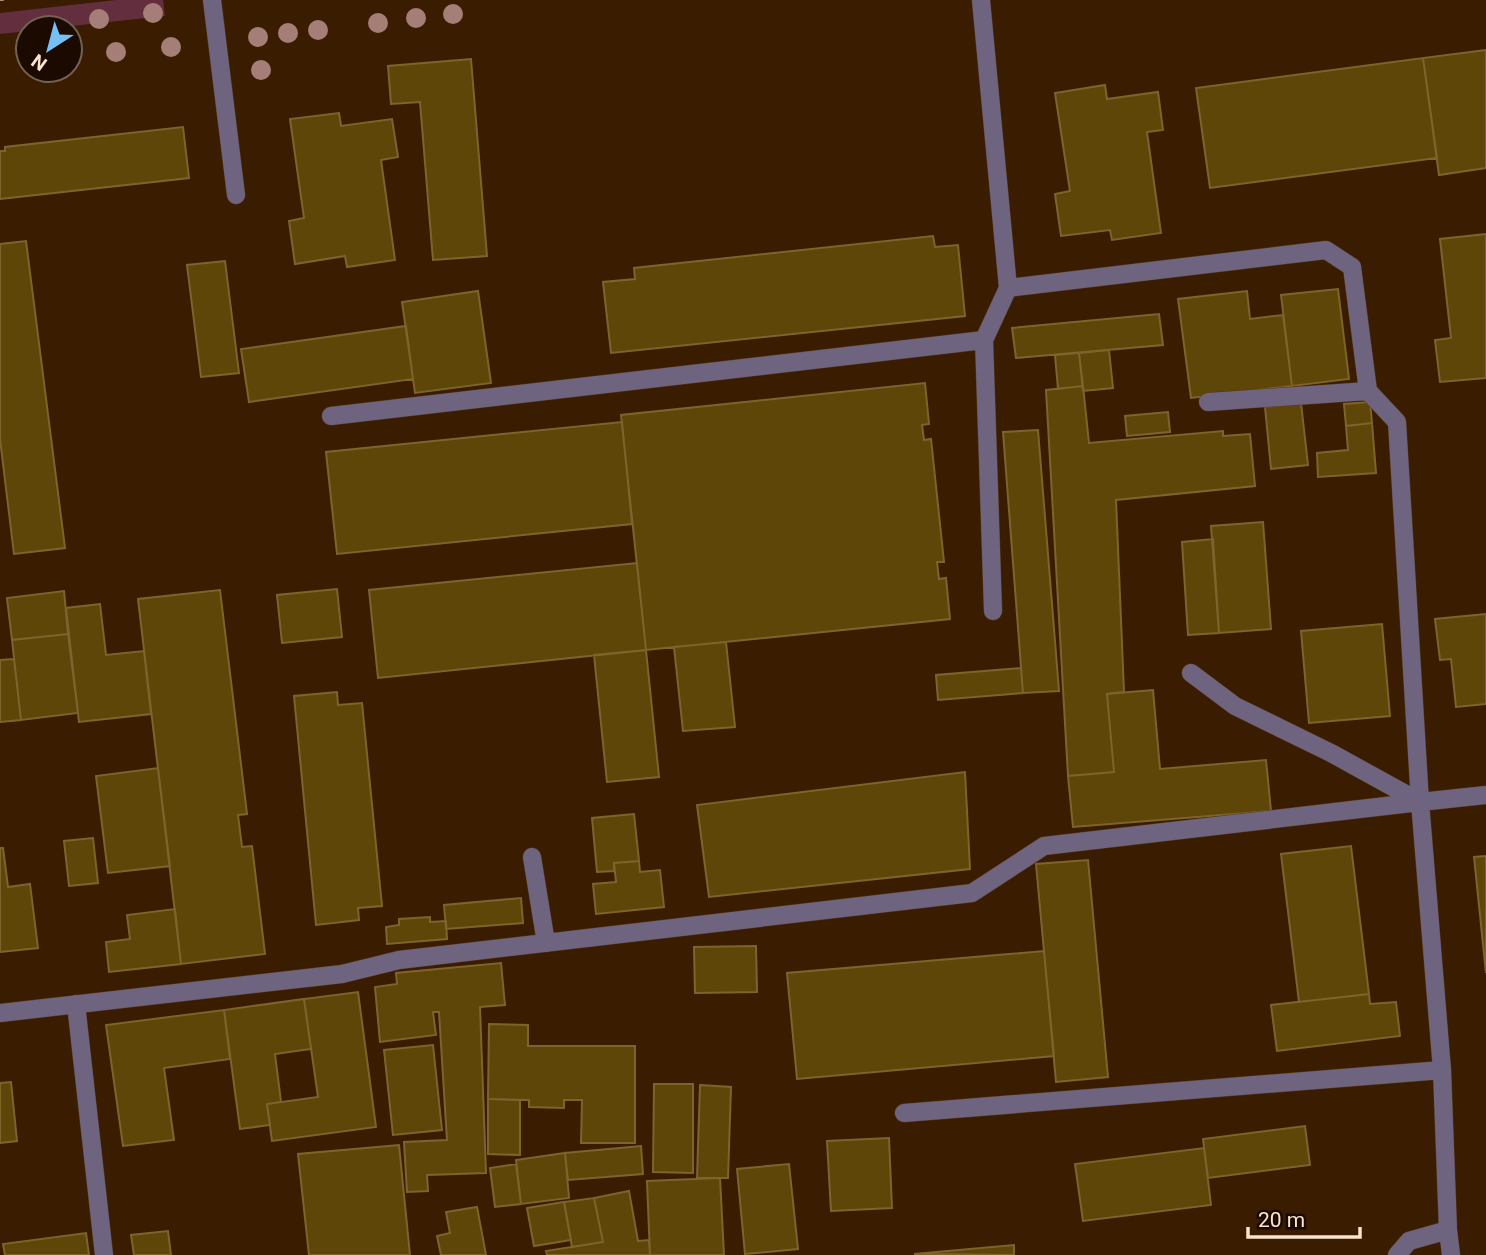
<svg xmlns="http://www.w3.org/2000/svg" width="1486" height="1255" font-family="Roboto,sans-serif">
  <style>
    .green { fill: #632e3e }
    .building { fill: #5e4508; stroke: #7e632d; stroke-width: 2 }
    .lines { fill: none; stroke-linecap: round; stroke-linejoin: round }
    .street-casing { stroke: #55391d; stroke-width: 19 }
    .street { stroke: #6f6480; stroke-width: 18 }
    .tram { stroke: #ac9279; stroke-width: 2 }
    .tree { fill: #a47e77 }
  </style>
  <rect width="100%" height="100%" fill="#3a1d00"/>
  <path class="green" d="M 116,0 L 163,0 L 165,16 L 53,28 L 28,28 L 28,31 L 0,34 L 0,13 Z"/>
  <path class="building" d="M 1486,50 L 1486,168 L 1439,175 L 1423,58 Z
    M 1423,58 L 1437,158 L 1210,188 L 1196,88 Z
    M 471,59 L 487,256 L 433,260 L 420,102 L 391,104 L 388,66 Z
    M 1105,85 L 1107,99 L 1158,92 L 1163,130 L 1147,132 L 1161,233 L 1112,240 L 1110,230 L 1061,236 L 1055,194 L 1070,191 L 1055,93 Z
    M 339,113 L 341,126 L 392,119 L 398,157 L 381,160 L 395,260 L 347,267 L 345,256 L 295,264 L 289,221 L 304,218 L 290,119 Z
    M 183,127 L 189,178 L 0,199 L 0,151 L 5,151 L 5,147 Z
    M 1486,234 L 1486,378 L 1440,382 L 1435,340 L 1451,338 L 1440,239 Z
    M 933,236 L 935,247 L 958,245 L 965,316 L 611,353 L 603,282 L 635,279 L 634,268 Z
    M 26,241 L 65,548 L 14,554 L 0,439 L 0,244 Z
    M 225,261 L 239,373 L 201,377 L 187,265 Z
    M 1338,289 L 1349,379 L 1292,386 L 1281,295 Z
    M 478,291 L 491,383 L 415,393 L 402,302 Z
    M 1247,291 L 1250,319 L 1283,315 L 1292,386 L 1191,398 L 1178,299 Z
    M 1159,314 L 1163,345 L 1016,358 L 1012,328 Z
    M 406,326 L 413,379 L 249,402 L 241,349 Z
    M 1109,350 L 1113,388 L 1083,391 L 1079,353 Z
    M 1079,353 L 1083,386 L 1058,389 L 1055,355 Z
    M 925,383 L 929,424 L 922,425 L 924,440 L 931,439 L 944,562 L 937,562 L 939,579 L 946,578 L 950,619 L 646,650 L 621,415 Z
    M 1083,386 L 1089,443 L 1223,431 L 1223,436 L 1250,434 L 1255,486 L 1116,500 L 1124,692 L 1107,694 L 1114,772 L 1068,776 L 1046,390 Z
    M 1370,402 L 1372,423 L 1346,426 L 1344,404 Z
    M 1301,403 L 1308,465 L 1271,469 L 1265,407 Z
    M 1168,412 L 1170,432 L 1127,436 L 1125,416 Z
    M 622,422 L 632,524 L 337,554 L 326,452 Z
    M 1372,423 L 1376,473 L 1318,477 L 1317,453 L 1348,450 L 1346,426 Z
    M 1038,430 L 1059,691 L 1023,693 L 1003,432 Z
    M 1263,522 L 1271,629 L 1219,633 L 1211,526 Z
    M 1213,539 L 1219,633 L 1188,635 L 1182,542 Z
    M 637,563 L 646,650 L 378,678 L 369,590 Z
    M 337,589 L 342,637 L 282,643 L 277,595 Z
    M 220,590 L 247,814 L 238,815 L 242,847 L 252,846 L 265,954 L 181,964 L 138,599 Z
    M 64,591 L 68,634 L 12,640 L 7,598 Z
    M 100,604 L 106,655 L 144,651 L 151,714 L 79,722 L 66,608 Z
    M 1486,614 L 1486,704 L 1456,707 L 1451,659 L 1440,660 L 1435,619 Z
    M 1382,624 L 1390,716 L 1309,723 L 1301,631 Z
    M 68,634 L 78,713 L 21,720 L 12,640 Z
    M 726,642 L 735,727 L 683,731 L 674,647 Z
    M 646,650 L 659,777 L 607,782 L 594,655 Z
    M 14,659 L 21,720 L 0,722 L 0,660 Z
    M 1021,668 L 1023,693 L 938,700 L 936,675 Z
    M 1153,690 L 1160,769 L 1266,760 L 1271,811 L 1073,827 L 1068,776 L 1114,772 L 1107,694 Z
    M 337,692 L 338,705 L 362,703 L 382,906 L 358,908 L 359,920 L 316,925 L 294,696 Z
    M 158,768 L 170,866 L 108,873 L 96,776 Z
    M 965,772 L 970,869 L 709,897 L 697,805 Z
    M 634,814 L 639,861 L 614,863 L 614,871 L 597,872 L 592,818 Z
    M 93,838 L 98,883 L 69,886 L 64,841 Z
    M 1351,846 L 1369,994 L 1299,1002 L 1281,854 Z
    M 0,848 L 3,848 L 8,887 L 30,884 L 38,948 L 0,952 Z
    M 1486,856 L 1486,973 L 1474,857 Z
    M 1088,860 L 1108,1077 L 1056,1082 L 1036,864 Z
    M 639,861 L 640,872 L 660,870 L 664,907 L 596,914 L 593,884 L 616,882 L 614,863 Z
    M 521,898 L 523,923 L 446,929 L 444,905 Z
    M 175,909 L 181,964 L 109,972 L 106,942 L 130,939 L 127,915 Z
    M 430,917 L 430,922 L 446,921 L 447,939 L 387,944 L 386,927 L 399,925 L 399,919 Z
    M 756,946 L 757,992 L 695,993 L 694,947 Z
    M 1044,951 L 1054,1056 L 797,1079 L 787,973 Z
    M 501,963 L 505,1005 L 480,1007 L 486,1173 L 427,1175 L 428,1191 L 407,1192 L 404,1142 L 447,1140 L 439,1012 L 433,1012 L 436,1035 L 380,1042 L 375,987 L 397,984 L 396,973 Z
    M 358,992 L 376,1127 L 272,1141 L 267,1104 L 318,1097 L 304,999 Z
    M 1369,994 L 1370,1004 L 1396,1002 L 1400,1036 L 1277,1051 L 1271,1005 Z
    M 304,999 L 311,1049 L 275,1054 L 281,1102 L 267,1104 L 270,1125 L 240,1129 L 224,1010 Z
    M 224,1010 L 230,1059 L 164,1068 L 174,1140 L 123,1146 L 106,1025 Z
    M 489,1024 L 528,1025 L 528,1046 L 635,1046 L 635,1143 L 581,1143 L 582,1100 L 564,1100 L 564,1108 L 529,1107 L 529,1100 L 488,1099 Z
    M 433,1045 L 442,1130 L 393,1135 L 384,1050 Z
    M 11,1082 L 17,1141 L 0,1143 L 0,1083 Z
    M 654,1084 L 693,1084 L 693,1173 L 653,1172 Z
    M 700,1085 L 731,1087 L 728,1178 L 697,1178 Z
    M 488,1099 L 520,1100 L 520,1155 L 488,1154 Z
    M 1305,1126 L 1310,1165 L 1208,1178 L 1203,1139 Z
    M 889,1138 L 892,1208 L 831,1211 L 827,1141 Z
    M 399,1145 L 410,1255 L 309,1255 L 298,1154 Z
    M 641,1146 L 643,1174 L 568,1180 L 565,1153 Z
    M 1204,1148 L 1211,1205 L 1083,1221 L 1075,1164 Z
    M 565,1153 L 569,1198 L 521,1204 L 516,1160 Z
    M 516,1164 L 521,1204 L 495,1207 L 490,1168 Z
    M 789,1164 L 798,1249 L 745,1254 L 737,1169 Z
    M 720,1178 L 724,1255 L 650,1255 L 647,1181 Z
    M 629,1191 L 638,1241 L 649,1240 L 650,1255 L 547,1255 L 546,1251 L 603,1242 L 594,1198 Z
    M 594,1198 L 603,1242 L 572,1247 L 564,1202 Z
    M 564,1202 L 571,1240 L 534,1246 L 527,1208 Z
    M 477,1207 L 486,1255 L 441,1255 L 437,1236 L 450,1233 L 446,1212 Z
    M 168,1231 L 171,1255 L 134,1255 L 131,1235 Z
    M 86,1233 L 89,1255 L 5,1255 L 3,1244 Z
    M 1014,1245 L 1014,1255 L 914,1254 Z"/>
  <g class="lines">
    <defs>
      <path id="street" d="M 212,0 L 236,195
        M 981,0 L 1008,288 L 1326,250 L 1352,267 L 1368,391
        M 984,340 L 993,611
        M 1208,402 L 1368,391 L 1397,422 L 1420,802
        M 331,416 L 984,340 L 1008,288
        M 1191,673 L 1235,706 L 1331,753 L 1420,802
        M 532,857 L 546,943
        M 76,1004 L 104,1255
        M 0,1013 L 342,974 L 399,960 L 972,893 L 1044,846 L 1420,802
        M 904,1113 L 1442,1070
        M 1397,1255 L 1409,1241 L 1448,1230
        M 1451,1255 L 1448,1230 L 1442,1070 L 1420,802 L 1486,795"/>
    </defs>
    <use href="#street" class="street-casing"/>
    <use href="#street" class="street"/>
    <path class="tram" d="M 0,0 L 3,0"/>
  </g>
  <g class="tree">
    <circle cx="153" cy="13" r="10"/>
    <circle cx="453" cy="14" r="10"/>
    <circle cx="416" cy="18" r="10"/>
    <circle cx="99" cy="19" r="10"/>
    <circle cx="378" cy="23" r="10"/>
    <circle cx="318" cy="30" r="10"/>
    <circle cx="288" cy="33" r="10"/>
    <circle cx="258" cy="37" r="10"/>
    <circle cx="171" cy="47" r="10"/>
    <circle cx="116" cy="52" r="10"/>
    <circle cx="261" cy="70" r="10"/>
  </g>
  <g transform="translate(49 49) rotate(216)"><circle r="33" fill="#1a0a00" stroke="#746152" stroke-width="2"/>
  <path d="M0-5L12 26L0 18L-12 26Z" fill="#77c0f7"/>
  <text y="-10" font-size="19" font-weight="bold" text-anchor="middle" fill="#fce3cd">N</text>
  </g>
  <path d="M1248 1227v10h112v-10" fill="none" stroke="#fce3cd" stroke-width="3.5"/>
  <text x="1258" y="1227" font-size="21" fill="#fce3cd" stroke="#1a0a00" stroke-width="5" paint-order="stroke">20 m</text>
</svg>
